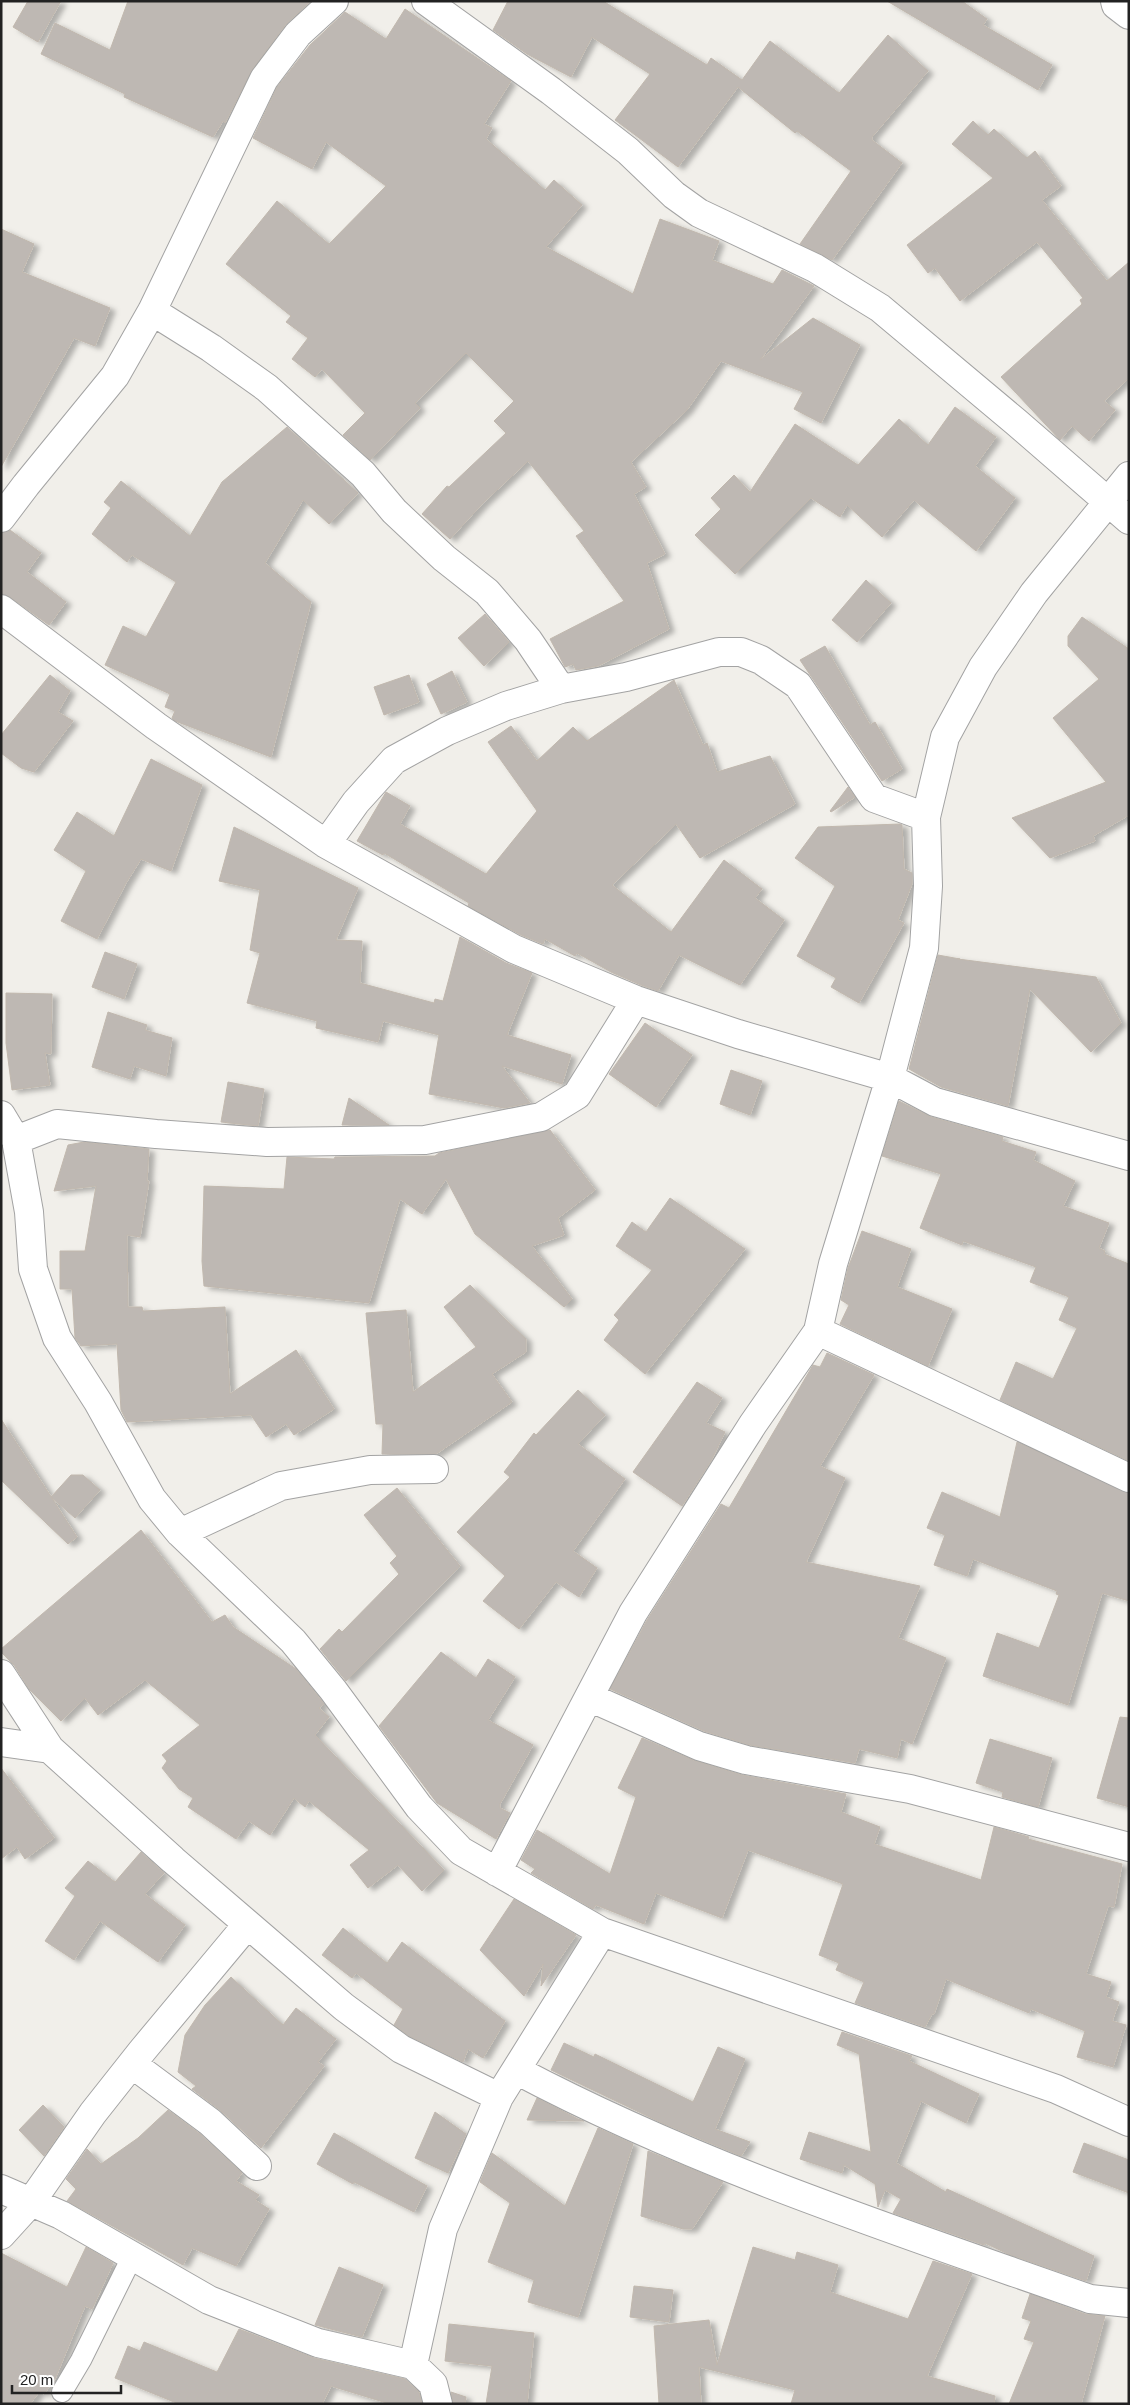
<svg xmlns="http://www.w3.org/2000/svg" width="1130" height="2405" font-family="Arial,sans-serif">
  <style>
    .building { fill: #beb8b3; stroke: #c1b8ae; filter: url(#shadow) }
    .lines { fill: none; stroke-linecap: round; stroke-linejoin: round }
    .lane-casing { stroke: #a3a3a3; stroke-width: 22 }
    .street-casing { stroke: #a3a3a3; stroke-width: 30 }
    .lane { stroke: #fff; stroke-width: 20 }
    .street { stroke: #fff; stroke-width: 28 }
  </style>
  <defs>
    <filter id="shadow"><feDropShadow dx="5.5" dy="3" stdDeviation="2.5" flood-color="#0004"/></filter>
  </defs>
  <rect width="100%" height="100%" fill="#f1efea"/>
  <path class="building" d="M 28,1 L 61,1 L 38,42 L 13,27 Z
    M 128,1 L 311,1 L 286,24 L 252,70 L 225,123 L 223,121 L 213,137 L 124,97 L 125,94 L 41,54 L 55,23 L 110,50 Z
    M 508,1 L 603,1 L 707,65 L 711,58 L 742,80 L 770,41 L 839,93 L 888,35 L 928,71 L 872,137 L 872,140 L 902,163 L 832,260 L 800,244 L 851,171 L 797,131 L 795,133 L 738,87 L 678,167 L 615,120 L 650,74 L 592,37 L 571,77 L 527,54 L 493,30 Z
    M 887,1 L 962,1 L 987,19 L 983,25 L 1052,65 L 1038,90 Z
    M 405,9 L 511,81 L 484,124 L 492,128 L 486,139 L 545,190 L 554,180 L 582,205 L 546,247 L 633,294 L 660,219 L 719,241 L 712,260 L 773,284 L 782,270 L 814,286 L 760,360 L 813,318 L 860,345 L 821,423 L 794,409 L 803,392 L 721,361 L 687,410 L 631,462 L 646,487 L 634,494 L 665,554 L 647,563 L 669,629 L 598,666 L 576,670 L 573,664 L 565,667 L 550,639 L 624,601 L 576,536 L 584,531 L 528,461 L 483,503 L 450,539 L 422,514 L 447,486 L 449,487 L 506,433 L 494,421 L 514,401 L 466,353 L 415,403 L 420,408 L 370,460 L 343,435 L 365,413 L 322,369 L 315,377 L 292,359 L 308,338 L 286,322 L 291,316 L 226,264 L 277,201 L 329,244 L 386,186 L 326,142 L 312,169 L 253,138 L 277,87 L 310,45 L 345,12 L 386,39 Z
    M 973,121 L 988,135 L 994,129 L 1027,158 L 1035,151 L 1061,186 L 1042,200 L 1107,281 L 1129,262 L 1129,378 L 1104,401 L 1115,410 L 1089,441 L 1072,426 L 1060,440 L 1001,377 L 1082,304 L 1080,300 L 1083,298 L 1037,242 L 960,301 L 935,268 L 928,273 L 907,245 L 993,178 L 952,144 Z
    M 1,229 L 34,244 L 22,272 L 110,308 L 95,346 L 74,338 L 1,467 Z
    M 955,407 L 996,437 L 975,466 L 1015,498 L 976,551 L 914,500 L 882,537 L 847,505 L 840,517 L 811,498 L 735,574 L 695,535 L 721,509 L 711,498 L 734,475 L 750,492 L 795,424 L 858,465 L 899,419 L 928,445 Z
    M 287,427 L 358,493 L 329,524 L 303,500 L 265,563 L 311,602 L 271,757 L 175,721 L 172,718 L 175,711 L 165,707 L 170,694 L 105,665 L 123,626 L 146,637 L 176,582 L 132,555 L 127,562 L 92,534 L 111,508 L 104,502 L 121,481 L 190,536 L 222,482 Z
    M 10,530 L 41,553 L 27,572 L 66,602 L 49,625 L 10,597 L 1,594 L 1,533 Z
    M 866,580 L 891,603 L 857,642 L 832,620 Z
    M 485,614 L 509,642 L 484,666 L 458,638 Z
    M 1082,617 L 1129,649 L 1129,815 L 1093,836 L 1095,841 L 1050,858 L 1012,818 L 1106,782 L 1053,718 L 1099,679 L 1068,646 L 1068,636 Z
    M 825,646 L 870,725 L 875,722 L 902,769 L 882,781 L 800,660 Z
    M 452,671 L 467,702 L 441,714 L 427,684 Z
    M 50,675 L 70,691 L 58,712 L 73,721 L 34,772 L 21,768 L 1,753 L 1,735 Z
    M 409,675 L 419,702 L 384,715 L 374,687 Z
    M 674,680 L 703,745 L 707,743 L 717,772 L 770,756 L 795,804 L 700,858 L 676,824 L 612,885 L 671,932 L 724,860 L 762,889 L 755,898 L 784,920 L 740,985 L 679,955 L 658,991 L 641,985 L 611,972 L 577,953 L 575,956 L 545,939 L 543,944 L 521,935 L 468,906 L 469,903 L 384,853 L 383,855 L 357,841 L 386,792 L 410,806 L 400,824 L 486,874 L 537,811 L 488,742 L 511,726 L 537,761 L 573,727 L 587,741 Z
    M 151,759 L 202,785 L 171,871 L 141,859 L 126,883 L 97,939 L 61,921 L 86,871 L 54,850 L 77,812 L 114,836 Z
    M 848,787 L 855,797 L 831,812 L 830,811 Z
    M 900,824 L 902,825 L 904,869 L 912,873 L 912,884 L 898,920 L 904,923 L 859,1003 L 831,987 L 836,978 L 797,956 L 835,886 L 795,858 L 818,827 Z
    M 234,827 L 358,888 L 336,940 L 362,941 L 360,983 L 434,1003 L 435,999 L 443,1001 L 460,937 L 506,963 L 532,973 L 507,1035 L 571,1055 L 562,1084 L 502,1066 L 530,1103 L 504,1108 L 429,1094 L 439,1035 L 383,1021 L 378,1042 L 316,1028 L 317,1021 L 247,1003 L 260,953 L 250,950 L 260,890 L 219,881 Z
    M 105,952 L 137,964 L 124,999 L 92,987 Z
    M 938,955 L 960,959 L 958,959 L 1096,977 L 1121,1023 L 1091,1052 L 1030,989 L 1008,1106 L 941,1087 L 909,1069 Z
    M 6,993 L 52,994 L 51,1054 L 45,1053 L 50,1085 L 12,1090 L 6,1043 Z
    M 108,1012 L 147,1025 L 145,1030 L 172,1038 L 166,1076 L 134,1066 L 130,1079 L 92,1067 Z
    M 645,1023 L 692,1055 L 656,1107 L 609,1074 Z
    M 731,1070 L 762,1081 L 750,1115 L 720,1104 Z
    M 228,1082 L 264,1089 L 258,1126 L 221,1122 Z
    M 349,1098 L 389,1125 L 342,1125 Z
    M 899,1101 L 931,1117 L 1003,1137 L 1002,1141 L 1036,1152 L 1033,1160 L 1075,1181 L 1063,1206 L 1109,1223 L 1099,1248 L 1105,1251 L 1104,1254 L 1129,1264 L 1129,1461 L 1000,1400 L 1016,1362 L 1053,1379 L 1077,1328 L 1059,1320 L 1069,1297 L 1030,1282 L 1036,1267 L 963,1241 L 962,1245 L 920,1228 L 941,1174 L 882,1156 Z
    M 550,1130 L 595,1190 L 558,1218 L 564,1235 L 532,1246 L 572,1299 L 564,1307 L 475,1234 L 446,1179 L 422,1214 L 400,1199 L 369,1303 L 204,1286 L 202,1261 L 204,1186 L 284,1189 L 287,1157 L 334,1159 L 335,1157 L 435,1156 L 439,1153 Z
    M 84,1142 L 149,1149 L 147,1181 L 149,1181 L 140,1237 L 127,1235 L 128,1307 L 142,1307 L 143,1311 L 225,1307 L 230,1394 L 296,1350 L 334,1409 L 294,1435 L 286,1424 L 266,1437 L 251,1415 L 127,1422 L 121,1410 L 117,1344 L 81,1346 L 75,1338 L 72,1289 L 60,1289 L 60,1251 L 85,1251 L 96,1186 L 54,1191 L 68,1145 Z
    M 670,1198 L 745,1249 L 645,1374 L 604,1340 L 619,1320 L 614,1315 L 652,1270 L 616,1246 L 632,1222 L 646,1232 Z
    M 862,1231 L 911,1249 L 897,1287 L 952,1309 L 928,1366 L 840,1324 L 849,1305 L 841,1300 L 848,1268 Z
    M 470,1285 L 526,1339 L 526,1352 L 492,1374 L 512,1402 L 436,1454 L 382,1454 L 383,1424 L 376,1424 L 366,1313 L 406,1310 L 413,1392 L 476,1347 L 444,1307 Z
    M 827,1353 L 874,1375 L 820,1466 L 845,1478 L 806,1562 L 920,1586 L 898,1638 L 946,1658 L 912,1744 L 901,1739 L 897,1758 L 859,1749 L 855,1763 L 750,1745 L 704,1731 L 610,1689 L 647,1620 L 721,1504 L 729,1508 L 813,1365 L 820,1367 Z
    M 697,1382 L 722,1398 L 706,1423 L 725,1432 L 711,1461 L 682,1506 L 633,1472 Z
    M 578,1390 L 605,1415 L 578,1444 L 625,1479 L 573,1551 L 597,1568 L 579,1597 L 556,1582 L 519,1629 L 483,1601 L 505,1576 L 457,1532 L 510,1477 L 504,1472 L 534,1433 L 536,1435 Z
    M 1,1419 L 77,1537 L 68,1544 L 1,1480 Z
    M 1017,1442 L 1129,1493 L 1129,1601 L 1102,1593 L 1068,1705 L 983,1676 L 997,1633 L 1039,1648 L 1059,1595 L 1056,1594 L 1057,1591 L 973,1559 L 967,1576 L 934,1565 L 945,1535 L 927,1528 L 942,1492 L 1000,1517 Z
    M 71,1475 L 83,1475 L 100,1490 L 75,1518 L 51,1497 Z
    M 397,1488 L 460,1566 L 346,1681 L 320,1649 L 339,1629 L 342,1632 L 399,1574 L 390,1563 L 397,1556 L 364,1515 Z
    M 141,1530 L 212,1622 L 225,1615 L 233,1627 L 296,1669 L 321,1700 L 324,1704 L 319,1708 L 329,1717 L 315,1735 L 444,1870 L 422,1891 L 398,1865 L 368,1888 L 350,1865 L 369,1850 L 309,1801 L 305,1807 L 294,1798 L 270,1835 L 249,1821 L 236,1839 L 188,1807 L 193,1798 L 179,1789 L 162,1768 L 167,1761 L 162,1755 L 200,1725 L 145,1680 L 98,1715 L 85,1698 L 61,1721 L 29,1689 L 14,1665 L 1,1652 L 1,1649 Z
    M 441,1652 L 476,1678 L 488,1659 L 515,1677 L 488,1720 L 533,1745 L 500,1804 L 500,1808 L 510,1813 L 496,1839 L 437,1803 L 379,1726 Z
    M 1120,1717 L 1129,1718 L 1129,1807 L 1097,1798 Z
    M 642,1738 L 693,1760 L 742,1775 L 846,1794 L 841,1812 L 880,1827 L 874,1844 L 981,1880 L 994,1827 L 1029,1837 L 1028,1839 L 1122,1864 L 1114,1907 L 1108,1906 L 1086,1974 L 1111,1982 L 1106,1997 L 1119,2002 L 1112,2021 L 1126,2025 L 1113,2067 L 1077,2057 L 1085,2031 L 1031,2009 L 1029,2013 L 946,1979 L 934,2014 L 932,2014 L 925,2027 L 855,2003 L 864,1982 L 836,1970 L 839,1963 L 819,1955 L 843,1884 L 748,1850 L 722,1918 L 656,1893 L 644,1924 L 596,1905 L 593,1909 L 531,1873 L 535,1869 L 521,1860 L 537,1830 L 610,1874 L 636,1797 L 618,1788 Z
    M 990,1739 L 1052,1758 L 1038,1807 L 1002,1797 L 1003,1792 L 976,1783 Z
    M 1,1768 L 54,1838 L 25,1859 L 17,1847 L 1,1859 Z
    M 141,1852 L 164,1873 L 145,1894 L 185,1925 L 158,1962 L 100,1921 L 74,1960 L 45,1941 L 75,1896 L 65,1888 L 88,1861 L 115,1882 Z
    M 514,1899 L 576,1935 L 541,1986 L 543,1964 L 524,1996 L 480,1950 Z
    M 343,1928 L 387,1963 L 402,1942 L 505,2021 L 483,2058 L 468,2049 L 463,2062 L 409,2036 L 394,2025 L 403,2009 L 356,1973 L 352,1978 L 322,1955 Z
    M 231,1977 L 283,2025 L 296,2008 L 336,2039 L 318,2062 L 324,2066 L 261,2148 L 221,2111 L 192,2089 L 196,2086 L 178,2072 L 185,2035 L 205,2005 Z
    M 842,2032 L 912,2056 L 909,2061 L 979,2094 L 966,2123 L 921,2101 L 896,2163 L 946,2192 L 947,2189 L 1094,2256 L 1086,2281 L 1008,2254 L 985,2243 L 984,2245 L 893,2213 L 901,2199 L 885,2190 L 878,2207 L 875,2184 L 844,2165 L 842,2173 L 800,2159 L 809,2132 L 871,2152 L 859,2054 L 837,2045 Z
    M 564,2043 L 594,2057 L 595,2054 L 693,2102 L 718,2047 L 745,2059 L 715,2129 L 750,2142 L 741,2156 L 662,2123 L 551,2070 Z
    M 537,2098 L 578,2119 L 584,2121 L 527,2120 Z
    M 43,2105 L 64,2127 L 44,2156 L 19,2130 Z
    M 168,2110 L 200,2134 L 242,2173 L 236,2181 L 259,2195 L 255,2200 L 269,2209 L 236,2266 L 192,2248 L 183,2265 L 67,2201 L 76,2189 L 66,2179 L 87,2149 L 101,2164 L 138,2138 Z
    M 435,2112 L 466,2134 L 448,2173 L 415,2158 Z
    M 598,2128 L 633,2144 L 578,2317 L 528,2302 L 534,2280 L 488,2262 L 510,2203 L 480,2182 L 492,2153 L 565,2206 Z
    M 334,2133 L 427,2186 L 414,2212 L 354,2182 L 353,2184 L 317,2164 Z
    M 1084,2143 L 1129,2160 L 1129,2193 L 1073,2172 Z
    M 648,2151 L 723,2182 L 692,2229 L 683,2229 L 641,2216 Z
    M 86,2247 L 113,2263 L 92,2309 L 85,2306 L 55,2379 L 44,2394 L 40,2391 L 30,2404 L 1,2404 L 1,2253 L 67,2287 Z
    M 753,2247 L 795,2260 L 797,2252 L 838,2265 L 830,2292 L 908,2319 L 933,2261 L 972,2274 L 927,2376 L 995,2396 L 994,2404 L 791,2404 L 795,2390 L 699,2367 L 701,2404 L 659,2404 L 654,2326 L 709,2320 L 717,2365 Z
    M 339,2267 L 383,2285 L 362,2337 L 315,2325 Z
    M 634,2286 L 673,2290 L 669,2322 L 630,2317 Z
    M 1030,2294 L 1085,2314 L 1105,2316 L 1081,2404 L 1009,2404 L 1034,2342 L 1024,2339 L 1031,2321 L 1022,2318 Z
    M 449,2324 L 534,2333 L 527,2404 L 486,2404 L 492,2366 L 445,2361 Z
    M 239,2329 L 314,2358 L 405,2379 L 419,2392 L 422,2404 L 390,2404 L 331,2386 L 322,2404 L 179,2404 L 115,2378 L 128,2346 L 140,2351 L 144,2342 L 217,2372 Z
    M 451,2392 L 466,2397 L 465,2404 L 453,2404 Z"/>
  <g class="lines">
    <defs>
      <path id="lane" d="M 62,2392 L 81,2360 L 132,2257"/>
      <path id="street" d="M 426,1 L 551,91 L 628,151 L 674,195 L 699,213 L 815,268 L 880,308 L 1016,422 L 1129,520
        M 1115,1 L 1116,5 L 1129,15
        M 152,311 L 211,348 L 267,388 L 363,474 L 394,511 L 444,558 L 487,592 L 528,640 L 561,689
        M 1,518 L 26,485 L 115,376 L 152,311 L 264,79 L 298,34 L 334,1
        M 1,609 L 156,726 L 326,844 L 514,949 L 636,1000 L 738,1034 L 890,1078 L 935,1102 L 1129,1156
        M 326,844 L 356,802 L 394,760 L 447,731 L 506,706 L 561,689 L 626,677 L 719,652 L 741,652 L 761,660 L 798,685 L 874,798 L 926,817
        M 1,1115 L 16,1140 L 29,1212 L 33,1269 L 57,1338 L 98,1402 L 152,1499 L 180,1533 L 293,1641 L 333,1690 L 419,1807 L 461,1851 L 602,1932 L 1056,2089 L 1129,2122
        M 16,1140 L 57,1124 L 156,1134 L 267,1142 L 425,1140 L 541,1117 L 577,1095 L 636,1000
        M 818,1331 L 1129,1478
        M 180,1533 L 281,1486 L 370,1470 L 434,1469
        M 1,1674 L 50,1749 L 173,1860 L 344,2007 L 401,2049 L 499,2097
        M 589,1697 L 699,1746 L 746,1760 L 910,1789 L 1129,1847
        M 1,1742 L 50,1749
        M 497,1872 L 633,1613 L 753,1424 L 818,1331 L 833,1264 L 890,1078 L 924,948 L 928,886 L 926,817 L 945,737 L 983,667 L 1034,593 L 1129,476
        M 132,2064 L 210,2122 L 257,2166
        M 516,2070 C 699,2167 895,2230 1090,2299 L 1129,2303
        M 1,2189 L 61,2215 L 209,2300 L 318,2343 L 413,2365 L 433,2384 L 438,2404
        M 1,2235 L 31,2202 L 93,2113 L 142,2051 L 247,1925
        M 413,2365 L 443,2229 L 499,2097 L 602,1932"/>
    </defs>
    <use href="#lane" class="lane-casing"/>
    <use href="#street" class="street-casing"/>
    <use href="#lane" class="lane"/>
    <use href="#street" class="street"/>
  </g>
  <rect width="1130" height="2405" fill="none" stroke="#222222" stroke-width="5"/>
  <path d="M12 2385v8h109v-8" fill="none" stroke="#222222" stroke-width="2.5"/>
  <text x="20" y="2385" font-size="15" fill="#222222" stroke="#ffffff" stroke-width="4" paint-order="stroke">20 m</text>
</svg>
